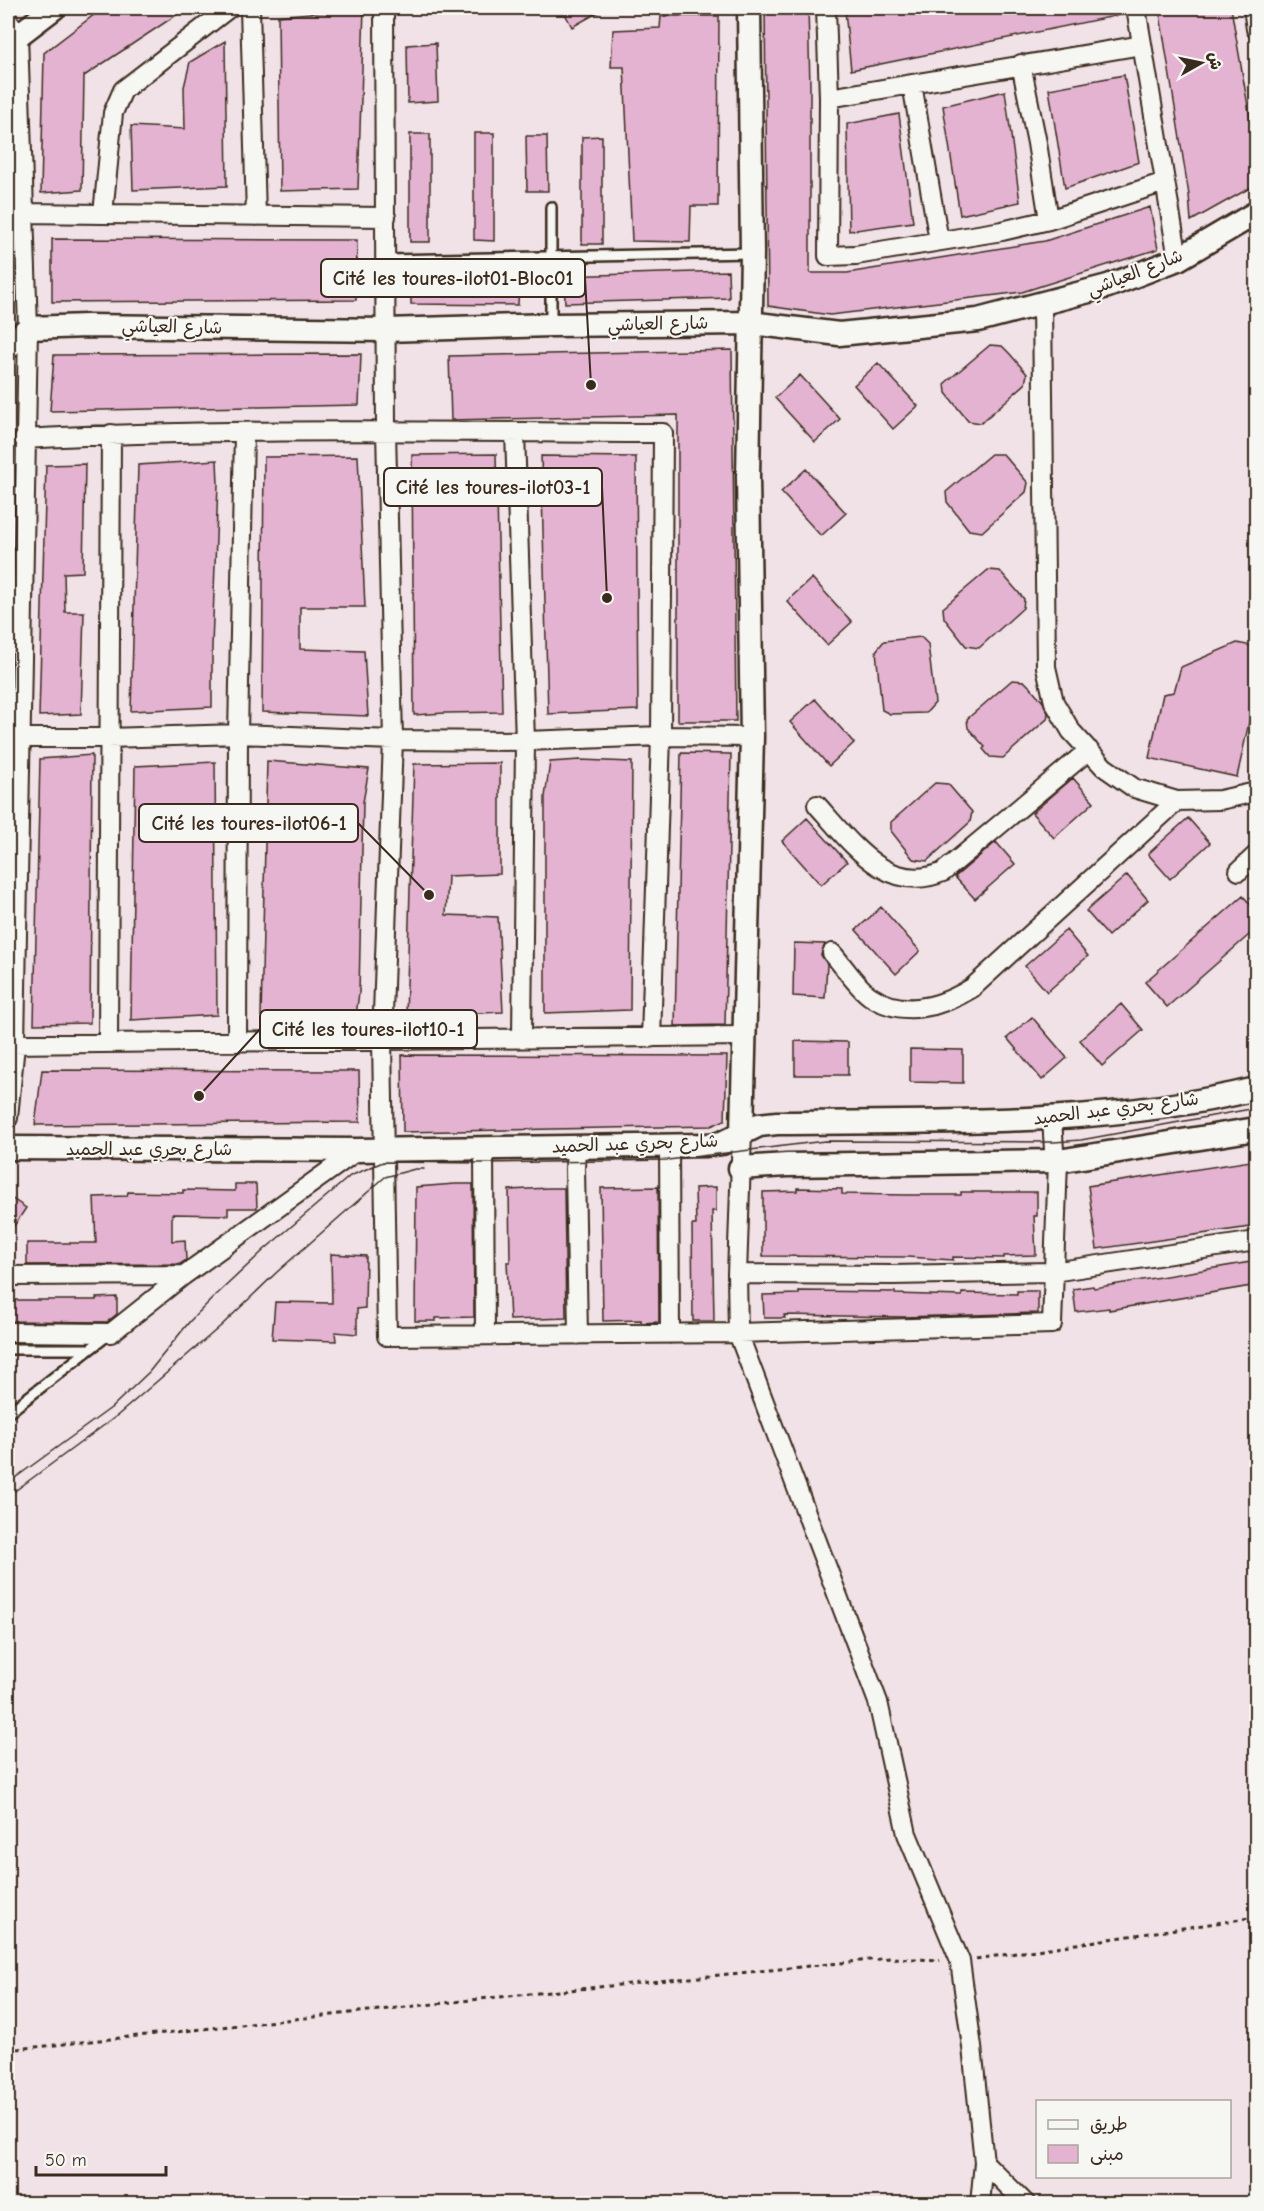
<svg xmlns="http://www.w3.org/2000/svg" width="1264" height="2211" font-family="'Comic Neue','Playpen Sans Arabic',sans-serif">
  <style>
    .building { fill: #e4b3d1; stroke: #3b2a1e; stroke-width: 1.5 }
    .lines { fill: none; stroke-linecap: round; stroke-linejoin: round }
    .service-casing { stroke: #3b2a1e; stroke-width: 14 }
    .minor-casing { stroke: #3b2a1e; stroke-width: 22 }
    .tertiary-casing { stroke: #3b2a1e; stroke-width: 27 }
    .path { stroke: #3b2a1e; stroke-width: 3; stroke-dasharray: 4.5 4.5; stroke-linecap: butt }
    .service { stroke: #f6f6f2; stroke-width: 9 }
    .minor { stroke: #f6f6f2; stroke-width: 18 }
    .tertiary { stroke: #f6f6f2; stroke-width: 22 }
    .tram { stroke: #3b2a1e; stroke-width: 1.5 }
    .labels { text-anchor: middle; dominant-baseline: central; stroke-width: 4.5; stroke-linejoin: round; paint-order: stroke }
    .street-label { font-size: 18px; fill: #3b2a1e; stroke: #f6f6f2 }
    .leader { fill: none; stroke: #3b2a1e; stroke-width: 2 }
    .callout-dot { fill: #3b2a1e; stroke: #f6f6f2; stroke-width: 2 }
    .callout { fill: #f6f6f2; stroke: #3b2a1e; stroke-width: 2 }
    .callout-label { font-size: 20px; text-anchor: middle; font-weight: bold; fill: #3b2a1e }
  </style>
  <rect width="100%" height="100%" fill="#f1e2e8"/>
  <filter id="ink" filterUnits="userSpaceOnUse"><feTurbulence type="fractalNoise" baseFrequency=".0167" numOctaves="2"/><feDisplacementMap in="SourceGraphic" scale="12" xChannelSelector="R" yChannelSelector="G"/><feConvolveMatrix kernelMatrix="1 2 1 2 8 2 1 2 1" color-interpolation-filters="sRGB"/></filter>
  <g filter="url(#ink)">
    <path class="building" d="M 103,8 L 187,8 L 84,76 L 82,190 L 41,193 L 44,53 Z
      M 364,8 L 358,189 L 280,191 L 278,16 Z
      M 562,8 L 606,8 L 572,27 Z
      M 765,8 L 808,8 L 810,86 L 810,273 L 847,273 L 1045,241 L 1150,207 L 1158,249 L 1022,292 L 830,315 L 768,306 Z
      M 864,8 L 1125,8 L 1125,14 L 851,70 L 845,11 Z
      M 1159,8 L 1231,8 L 1257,158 L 1257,184 L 1191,221 L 1189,195 Z
      M 661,16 L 719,16 L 718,206 L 691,206 L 690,242 L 632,241 L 624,67 L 611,67 L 613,30 L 660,28 Z
      M 225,41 L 227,186 L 133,190 L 131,126 L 185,129 L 184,87 L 190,62 Z
      M 436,43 L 438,101 L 408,103 L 407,45 Z
      M 1124,75 L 1139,162 L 1065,188 L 1049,89 Z
      M 1005,91 L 1020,202 L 960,215 L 943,106 Z
      M 899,114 L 913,222 L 849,231 L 847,124 Z
      M 474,133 L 494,133 L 494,241 L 474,240 Z
      M 410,134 L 430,134 L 430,242 L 410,242 Z
      M 526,136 L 547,136 L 548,191 L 527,191 Z
      M 602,136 L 602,244 L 582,244 L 582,137 Z
      M 52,239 L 357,240 L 356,300 L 52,302 Z
      M 728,271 L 729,298 L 565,303 L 564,276 Z
      M 411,278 L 519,279 L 518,305 L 411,304 Z
      M 990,345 L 1002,346 L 1010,354 L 1027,374 L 1025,384 L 981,423 L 968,421 L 946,393 L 945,383 Z
      M 732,350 L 736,721 L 678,721 L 678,415 L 451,420 L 449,356 Z
      M 361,354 L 359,405 L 50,411 L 54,355 Z
      M 878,363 L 918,406 L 893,429 L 854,385 Z
      M 800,375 L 840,419 L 815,442 L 775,398 Z
      M 496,454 L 502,712 L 445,713 L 414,715 L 412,455 Z
      M 991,454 L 1003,454 L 1028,483 L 1026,492 L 982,532 L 969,530 L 947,502 L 946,492 Z
      M 358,456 L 365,607 L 300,607 L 300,649 L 364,651 L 368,716 L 262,712 L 264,457 Z
      M 541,456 L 636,457 L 638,710 L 548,714 Z
      M 217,460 L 218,484 L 212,646 L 212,707 L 131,711 L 138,465 Z
      M 85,464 L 83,572 L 64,573 L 65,612 L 84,612 L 81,714 L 39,716 L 46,465 Z
      M 806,469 L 846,513 L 821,536 L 781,492 Z
      M 988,570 L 1000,571 L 1024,599 L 1023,608 L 979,648 L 966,646 L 944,618 L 943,608 Z
      M 812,578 L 852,622 L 827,645 L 787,601 Z
      M 921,637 L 928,644 L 935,703 L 926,713 L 890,714 L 882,710 L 876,651 L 884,641 Z
      M 1237,643 L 1257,647 L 1257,686 L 1237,777 L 1149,758 L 1163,694 L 1174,692 L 1181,667 Z
      M 1012,680 L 1024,681 L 1032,689 L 1043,702 L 1048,713 L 1047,719 L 1003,758 L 990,757 L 983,749 L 985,747 L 968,728 L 967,719 Z
      M 815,699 L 854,743 L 829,766 L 790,722 Z
      M 681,753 L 731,754 L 725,1025 L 675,1026 Z
      M 92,755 L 90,1023 L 34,1024 L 40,759 Z
      M 580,760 L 632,762 L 630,1010 L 545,1013 L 545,797 L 550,762 Z
      M 267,761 L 369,769 L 363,802 L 359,993 L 356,1015 L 261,1016 Z
      M 215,762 L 217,1015 L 131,1020 L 135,766 Z
      M 500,763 L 500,874 L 448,876 L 446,915 L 498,917 L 503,1012 L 406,1016 L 414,764 Z
      M 1073,778 L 1094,802 L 1054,838 L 1032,813 Z
      M 935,783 L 948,784 L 972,812 L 970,822 L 927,861 L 913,859 L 891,831 L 891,822 Z
      M 807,818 L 847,862 L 821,885 L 782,841 Z
      M 1188,818 L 1210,843 L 1170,879 L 1148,854 Z
      M 996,842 L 1015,864 L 975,899 L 955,877 Z
      M 1127,875 L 1148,900 L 1108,936 L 1086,911 Z
      M 1243,896 L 1257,912 L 1257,928 L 1167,1007 L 1145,982 Z
      M 881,907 L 920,951 L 896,974 L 856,930 Z
      M 1066,930 L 1088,956 L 1047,992 L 1025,966 Z
      M 794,943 L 825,944 L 821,955 L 827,964 L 825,998 L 793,996 Z
      M 1121,1004 L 1143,1030 L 1102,1066 L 1080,1040 Z
      M 1032,1017 L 1067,1058 L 1042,1080 L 1007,1038 Z
      M 795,1041 L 848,1042 L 848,1075 L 795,1075 Z
      M 910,1049 L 963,1050 L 963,1083 L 910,1082 Z
      M 402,1055 L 727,1056 L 725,1120 L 711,1126 L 403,1132 Z
      M 42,1070 L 359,1071 L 360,1122 L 35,1125 Z
      M 1257,1160 L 1257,1226 L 1097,1249 L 1088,1186 Z
      M 235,1184 L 256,1184 L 257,1208 L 228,1208 L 228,1215 L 172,1214 L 172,1241 L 185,1240 L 186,1260 L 180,1264 L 27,1265 L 27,1243 L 96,1243 L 94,1197 L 127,1196 L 128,1192 L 183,1193 L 183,1190 L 235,1191 Z
      M 455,1184 L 473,1184 L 474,1317 L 436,1318 L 436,1321 L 415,1321 L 416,1187 Z
      M 658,1187 L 659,1322 L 641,1323 L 641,1320 L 603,1321 L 601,1188 Z
      M 716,1187 L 716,1211 L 712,1211 L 714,1321 L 693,1321 L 692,1225 L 696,1225 L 695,1188 Z
      M 549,1188 L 564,1188 L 566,1318 L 510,1320 L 507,1262 L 510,1262 L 509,1190 Z
      M 797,1188 L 842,1189 L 842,1194 L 906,1195 L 961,1195 L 961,1192 L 1037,1192 L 1037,1216 L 1034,1216 L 1036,1255 L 1004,1256 L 1004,1258 L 953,1257 L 953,1260 L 907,1257 L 763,1256 L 763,1192 L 797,1191 Z
      M 8,1196 L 26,1208 L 8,1235 Z
      M 331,1254 L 366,1256 L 365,1308 L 357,1309 L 357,1334 L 335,1332 L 336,1341 L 272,1339 L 275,1302 L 332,1303 Z
      M 1257,1261 L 1257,1285 L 1109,1310 L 1109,1308 L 1076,1312 L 1073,1289 L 1093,1286 L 1094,1288 Z
      M 799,1291 L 895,1292 L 895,1294 L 962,1296 L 962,1293 L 1017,1294 L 1017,1291 L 1038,1291 L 1038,1313 L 904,1317 L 784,1315 L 785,1318 L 764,1318 L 763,1295 L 799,1294 Z
      M 117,1297 L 117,1314 L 107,1322 L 8,1321 L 8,1300 L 96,1300 L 96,1298 Z"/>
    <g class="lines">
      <defs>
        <path id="service" d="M 551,207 L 551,325
          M 386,260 L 752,253
          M 8,1349 L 90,1349
          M 8,1413 L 108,1335"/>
        <path id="minor" d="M 229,8 L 123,90 L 113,113 L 103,214 L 386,217
          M 250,8 L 256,216
          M 384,8 L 386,430 L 393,740 L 382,1040 L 387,1336 L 738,1333 L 1052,1324 L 1058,1161 L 1054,1150 L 1052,1119
          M 826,8 L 829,98 L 828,256 L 856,255 L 1002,231 L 1049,220 L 1165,182
          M 1136,8 L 1178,259
          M 1253,8 L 1256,29
          M 8,21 L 18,35 L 28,328 L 15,1044 L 8,1118
          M 1021,64 L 1037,143 L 1049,220
          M 912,84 L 939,241
          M 829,98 L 1142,45
          M 23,213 L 103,214
          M 1042,303 L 1046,667 L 1054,702 L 1071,731 L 1104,767 L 1134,788 L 1177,801 L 1220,800 L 1256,792
          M 515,432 L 525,741 L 522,1038
          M 24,439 C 237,427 450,432 663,433 L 661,736 L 651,1038
          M 9,738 L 108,738 L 238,734 L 393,740 L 525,741 L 661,736 L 752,737
          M 817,805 C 850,841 887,896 943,872 L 1089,750
          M 1239,871 L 1256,855
          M 832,953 C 843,965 857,987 870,996 C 903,1018 941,1007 972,988 L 1177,801
          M 237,1042 L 238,734 L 244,432
          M 108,1043 L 111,434
          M 8,1044 L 745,1036
          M 742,1132 L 737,1274 L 738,1333 L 878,1702 L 907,1834 L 960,1961 L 972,2047 L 984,2162 L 980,2204
          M 669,1145 L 670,1334
          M 576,1147 L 575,1169 L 578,1335
          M 484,1148 L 485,1335
          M 737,1274 L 892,1275 L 1053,1272 L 1256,1241
          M 8,1276 L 184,1275
          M 8,1332 L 111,1333 L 184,1275 L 358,1150
          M 984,2162 L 1026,2204"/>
        <path id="tertiary" d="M 8,43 L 54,8
          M 8,347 L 28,328 L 87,326 L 386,330 L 551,325 L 751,323 L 839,334 L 978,320 L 1108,286 L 1178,259 L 1256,213
          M 742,1132 L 752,737 L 748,477 L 752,253 L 749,8
          M 8,1148 L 358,1150 L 708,1145 L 722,1143 L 759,1125 L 777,1123 C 937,1121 1100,1127 1256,1089
          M 740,1168 L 787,1165 L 1058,1161 L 1256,1129"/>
      </defs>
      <use href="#service" class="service-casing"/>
      <use href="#minor" class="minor-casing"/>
      <use href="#tertiary" class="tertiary-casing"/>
      <path class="path" d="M 976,1959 L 1256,1917
        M 8,2050 L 499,1997 L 890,1958 L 940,1960"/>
      <use href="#service" class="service"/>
      <use href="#minor" class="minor"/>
      <use href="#tertiary" class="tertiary"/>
      <path class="tram" d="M 8,1483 L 111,1408 L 149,1372 L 190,1321 L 213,1298 L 264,1250 L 350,1176 L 383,1162 L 485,1163 L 668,1160 L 825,1141 L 1054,1142 L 1081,1140 L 1256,1108
        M 8,1496 L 118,1415 L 222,1325 L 277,1272 L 385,1177 L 415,1169 L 424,1169"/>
    </g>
  </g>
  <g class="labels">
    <g class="street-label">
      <text transform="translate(1135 273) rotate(-21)">شارع العياشي</text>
      <text transform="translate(658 324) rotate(-1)">شارع العياشي</text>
      <text transform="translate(172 327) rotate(1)">شارع العياشي</text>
      <text transform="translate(1116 1109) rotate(-7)">شارع بحري عبد الحميد</text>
      <text transform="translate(635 1144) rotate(-2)">شارع بحري عبد الحميد</text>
      <text x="149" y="1149">شارع بحري عبد الحميد</text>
    </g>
  </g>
  <path class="leader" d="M591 385L585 278M607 598L602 487M429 895L358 823M199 1096L260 1029"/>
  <g class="callout-dot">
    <circle cx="591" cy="385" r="6"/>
    <circle cx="607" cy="598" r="6"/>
    <circle cx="429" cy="895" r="6"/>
    <circle cx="199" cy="1096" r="6"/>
  </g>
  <g class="callout">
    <rect x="321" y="259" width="264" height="38" rx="6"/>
    <rect x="384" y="468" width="218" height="38" rx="6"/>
    <rect x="139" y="804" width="219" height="38" rx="6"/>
    <rect x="260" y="1010" width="217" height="38" rx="6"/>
  </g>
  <g class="callout-label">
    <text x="453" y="285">Cité les toures-ilot01-Bloc01</text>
    <text x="493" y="494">Cité les toures-ilot03-1</text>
    <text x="249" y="830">Cité les toures-ilot06-1</text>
    <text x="368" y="1036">Cité les toures-ilot10-1</text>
  </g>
  <rect width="1264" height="2211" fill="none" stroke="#f6f6f2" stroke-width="30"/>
  <rect x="15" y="15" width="1234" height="2181" fill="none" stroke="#3b2a1e" stroke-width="2" filter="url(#ink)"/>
  <rect x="1036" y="2100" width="195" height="78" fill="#f6f6f2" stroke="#aba49d" stroke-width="1.5"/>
  <rect x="1048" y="2120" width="30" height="9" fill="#f6f6f2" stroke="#aba49d" stroke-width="1.5"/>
  <text x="1090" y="2130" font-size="18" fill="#3b2a1e">طريق</text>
  <rect x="1048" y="2145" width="30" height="18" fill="#e4b3d1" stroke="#aba49d" stroke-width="1.5"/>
  <text x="1090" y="2160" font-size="18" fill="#3b2a1e">مبنى</text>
  <g transform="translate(1201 63) rotate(81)" stroke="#f6f6f2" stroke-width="4.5" paint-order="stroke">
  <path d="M0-4.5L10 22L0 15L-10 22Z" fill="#3b2a1e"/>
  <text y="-9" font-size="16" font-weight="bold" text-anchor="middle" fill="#3b2a1e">ش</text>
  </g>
  <path d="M36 2166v9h130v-9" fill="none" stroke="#3b2a1e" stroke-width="3"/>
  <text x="45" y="2166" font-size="18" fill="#3b2a1e" stroke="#f6f6f2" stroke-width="4.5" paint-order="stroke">50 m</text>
</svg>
